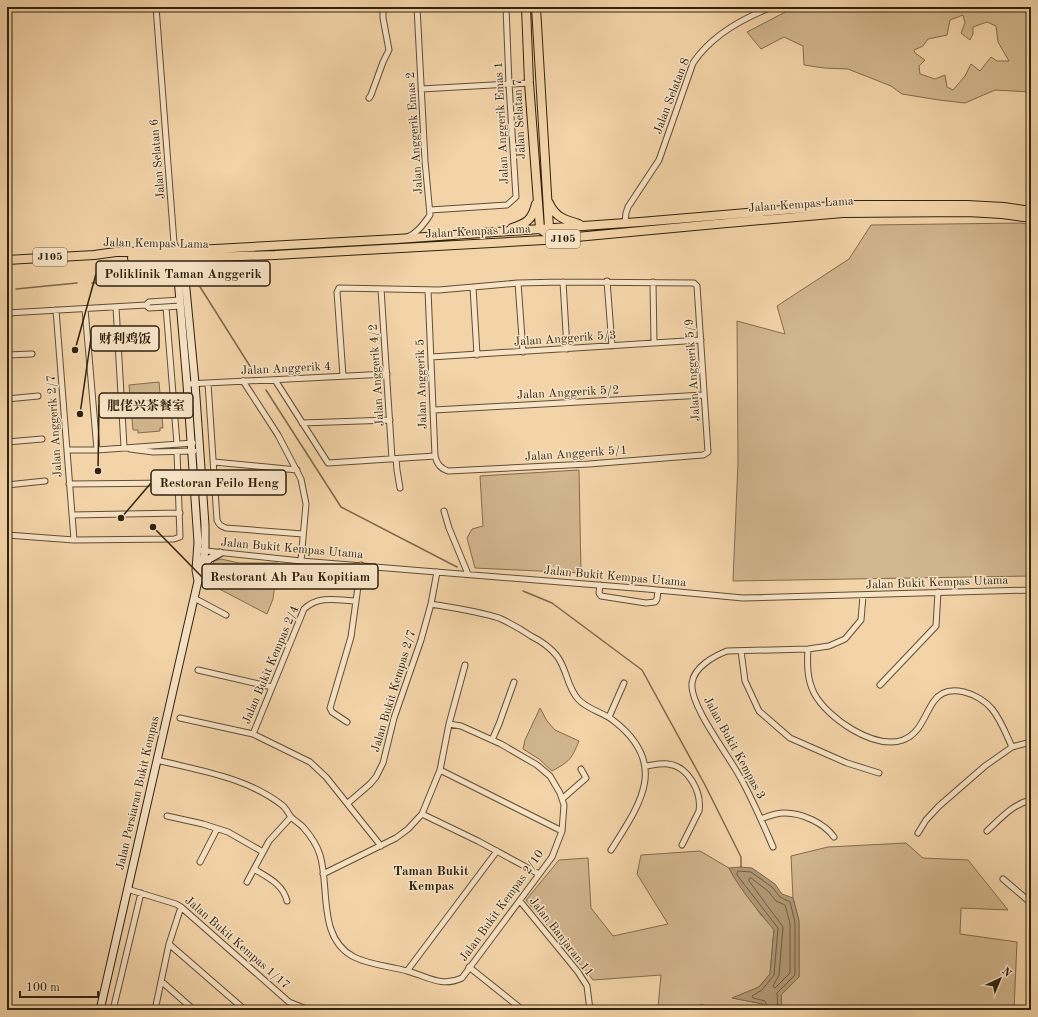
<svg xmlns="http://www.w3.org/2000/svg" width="1038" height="1017" font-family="'Old Standard TT','Noto Serif SC',serif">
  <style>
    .green { fill: #d2b68e; stroke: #826c4e; fill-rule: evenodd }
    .water { fill: #b19774; stroke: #7e684c }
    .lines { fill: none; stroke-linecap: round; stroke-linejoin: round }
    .shore { stroke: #715c42; stroke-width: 1 }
    .stream { stroke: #7e684c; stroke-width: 1.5 }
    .street-casing { stroke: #624e35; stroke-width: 7 }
    .secondary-casing { stroke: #31220f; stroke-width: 9 }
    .primary-casing { stroke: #31220f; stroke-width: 10 }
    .street { stroke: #f7e3c6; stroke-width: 5 }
    .secondary { stroke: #f7e3c6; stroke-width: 7 }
    .primary { stroke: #f3d4a8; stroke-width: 8 }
    .labels { text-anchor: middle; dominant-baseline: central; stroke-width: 3; stroke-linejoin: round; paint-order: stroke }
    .shield { fill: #f7e3c6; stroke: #6c5c46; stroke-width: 1 }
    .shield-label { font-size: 11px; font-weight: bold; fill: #31220f }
    .street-label { font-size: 12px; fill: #31220f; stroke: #f7e3c6 }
    .neighbourhood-label { font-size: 13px; font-weight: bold; fill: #31220f; stroke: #f7e3c6 }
    .leader { fill: none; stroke: #31220f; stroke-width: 1.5 }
    .callout-dot { fill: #31220f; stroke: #f7e3c6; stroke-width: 1.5 }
    .callout { fill: #f7e3c6; stroke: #31220f; stroke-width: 1.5 }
    .callout-label { font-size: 13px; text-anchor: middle; font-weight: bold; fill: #31220f }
  </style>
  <rect width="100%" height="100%" fill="#f3d4a8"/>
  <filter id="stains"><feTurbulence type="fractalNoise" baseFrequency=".005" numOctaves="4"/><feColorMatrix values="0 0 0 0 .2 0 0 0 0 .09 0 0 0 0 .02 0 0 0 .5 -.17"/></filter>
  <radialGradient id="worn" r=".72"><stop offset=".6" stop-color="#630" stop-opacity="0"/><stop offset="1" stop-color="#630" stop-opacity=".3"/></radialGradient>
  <path class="green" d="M 795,7 L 1031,7 L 1031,92 L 995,90 L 965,103 L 939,100 L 902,94 L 891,86 L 848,69 L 824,68 L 804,65 L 803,46 L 784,37 L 761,49 L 747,32 ZM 963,15 L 965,23 L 961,33 L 970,40 L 973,34 L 973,27 L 987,22 L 996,26 L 998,42 L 1009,61 L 997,61 L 991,57 L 980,71 L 971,64 L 965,76 L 953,90 L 947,87 L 945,75 L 935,79 L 920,74 L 919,66 L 925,60 L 915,53 L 914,50 L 923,46 L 928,39 L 947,35 L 950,20 Z
    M 1021,223 L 1031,225 L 1031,576 L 733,581 L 738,463 L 737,321 L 785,334 L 777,306 L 849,259 L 871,225 Z
    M 159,382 L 163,428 L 160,428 L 160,431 L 138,433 L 138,430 L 133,430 L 129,385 Z
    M 579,470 L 581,573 L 475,568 L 467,538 L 472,529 L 483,526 L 480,476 Z
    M 221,559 L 239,563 L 278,563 L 273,599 L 267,614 L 206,582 L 210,579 L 214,561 Z
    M 540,708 L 547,721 L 555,730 L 579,741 C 571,760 570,761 552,771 L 539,759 L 523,749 L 525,740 Z
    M 906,843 L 923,858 L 968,860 L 1008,910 L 961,908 L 960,934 L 1017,942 L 1014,1010 L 782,1010 L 781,995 L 799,977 L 799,921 L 793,898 L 791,856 L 828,847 Z
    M 700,851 L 729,868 L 734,877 L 761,915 L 774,929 L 770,974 L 759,987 L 733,998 L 763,1004 L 764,1010 L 713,1010 L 701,1004 L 696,1010 L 596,1010 L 658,1007 L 661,975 L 593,980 L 526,900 L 559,860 L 588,858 L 591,908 L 613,936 L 668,924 L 637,874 L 641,855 Z"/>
  <path class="water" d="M 741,867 L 752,868 L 775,884 L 782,894 L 793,898 L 799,921 L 799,977 L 781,995 L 782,1010 L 764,1010 L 763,1004 L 732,998 L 759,987 L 770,974 L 774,930 C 758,910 740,890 729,868 Z"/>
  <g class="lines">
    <path class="shore" d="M 751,878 L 768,891 L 776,901 L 785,905 L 790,923 L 790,973 L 775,988 L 773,986 L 779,975 L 783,927 L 749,881 L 749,879 Z
      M 768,1010 L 765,1001 L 753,998 L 752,996 L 762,990 L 774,975 L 778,928 L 737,875 L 737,873 L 738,871 L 751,872 L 772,887 L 780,897 L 790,902 L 795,922 L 795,975 L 777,993 L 778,1010"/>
    <path class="stream" d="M 197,282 L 253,371
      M 92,283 L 173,284
      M 16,289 L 77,283
      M 266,390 L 341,507 L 457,567
      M 523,591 L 552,603 L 642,670 L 705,785 L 741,857 L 741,867"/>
    <defs>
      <path id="street" d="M 156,7 L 174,243 L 178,251
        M 421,89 L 529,83
        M 369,98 L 371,95 L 383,62 L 389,50 L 383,18 L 383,7
        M 430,210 L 507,205 L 516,197 L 509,84 L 506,7
        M 625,223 L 626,213 L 628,207 L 659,160 L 693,63 C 711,36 741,19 772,7
        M 409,236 C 418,233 425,222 430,215 L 425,161 L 417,7
        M 607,281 L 612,346
        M 563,282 L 567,349
        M 653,282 L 654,343
        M 518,283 L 523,352
        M 473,287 L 477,355
        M 381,289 L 392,459
        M 146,305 L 149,302 L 180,300
        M 116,307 L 124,447
        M 166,307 L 177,444
        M 85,309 L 97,450
        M 56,310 L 74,540
        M 7,313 L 146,305 L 149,308 L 181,306
        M 7,355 L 32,354
        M 431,357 L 701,340
        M 343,376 L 337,292 L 339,288 L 439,290 L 518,283 L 563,282 L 694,283 L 697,286 L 708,452 L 703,455 L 589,464 L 448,471 C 440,468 437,464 435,456 L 428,290
        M 275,380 L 328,463 L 435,456
        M 243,381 L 278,435 L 301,479 L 306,504 L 301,561
        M 208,383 L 217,520 C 219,525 221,526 226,528 L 303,534
        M 187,384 L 387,374
        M 7,399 L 38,396
        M 434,410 L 704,395
        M 302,423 L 390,420
        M 7,442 L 42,439
        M 130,449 L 153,452 L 194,451
        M 67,450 L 97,450 L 193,443
        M 396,459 L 397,470 L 400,488
        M 214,462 L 297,470
        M 69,484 L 178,483
        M 7,485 L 45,481
        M 444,511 L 449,528 L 468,574
        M 72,515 L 180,513
        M 7,535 L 74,540 L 174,539 L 180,537 L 177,452
        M 197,550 L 301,561 L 647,589 L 743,598 L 1031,590
        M 600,585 L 599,593 L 601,596 L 646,603 L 655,602 L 657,599 L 658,590
        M 194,598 L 226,615
        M 431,604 C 454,608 477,611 499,618 C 510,623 521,629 531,636 C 541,641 550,647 557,656 C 567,669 567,687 578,699 C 588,710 603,712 614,721 C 669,764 641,803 611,850
        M 808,649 C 807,664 807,679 814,693 C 827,718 874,750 903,740 C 921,733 924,715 934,701 C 948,681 980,694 992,709 C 1001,720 1006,734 1012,747
        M 741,651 L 745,681 L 759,711 L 790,738 L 847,763 L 879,773
        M 198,670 L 272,687
        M 880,685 L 936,626 L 938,592
        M 609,717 L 624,683
        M 180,718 L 253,734 L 310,762 L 326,777 L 381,846
        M 347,722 L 332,712 L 330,708 L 351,637 L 361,565
        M 253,734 L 304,609 C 319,595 337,600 355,601
        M 492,740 L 499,724 L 514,682
        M 157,760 C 200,771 246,777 282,805 C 286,808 288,813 291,817 C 295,821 299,823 303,827 C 310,835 317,845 320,855 C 330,887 317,938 354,957 C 370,965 389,966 407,971 C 427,976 441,988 462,978 L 552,857 L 562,831 L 564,805 L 560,793 L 550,776 L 537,765 L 501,744 L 461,726 L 449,724
        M 646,766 C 653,765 661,763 668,764 C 688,766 702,792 699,811 L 682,845
        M 440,770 L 562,831
        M 562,799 L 586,778 L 581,769
        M 348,803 L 370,784 L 376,777 L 383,763 L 394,718 L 421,640 L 431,604 L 437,572
        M 422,814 L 478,841 L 539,874
        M 167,816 L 203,824 L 228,832 L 263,852
        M 761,819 C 768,816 776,813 785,813 C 802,813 824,823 834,837
        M 987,831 C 1001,818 1013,804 1031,800
        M 918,833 L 926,820 L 939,806 L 985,766 L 1012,747 L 1031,742
        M 773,847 C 763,824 753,800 740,777 C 729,756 689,705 692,683 C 694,667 714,656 727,651 L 808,649 L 829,646 L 845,639 L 861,620 L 863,596
        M 200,862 L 217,829
        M 254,869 C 267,877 283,884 287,901
        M 323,874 L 396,838 L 408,829 L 422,814 L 440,770 L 449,724 L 465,665
        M 1003,879 L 1031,903
        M 247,882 L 269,841 L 291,817
        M 127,889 L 176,904 L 181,907 L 289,1002 L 309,1010
        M 520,901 L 578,972 L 587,986 L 590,1010
        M 169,944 L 245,1010
        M 469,967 L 519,1007
        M 407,971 L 497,851
        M 161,981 L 194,1010
        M 113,1010 L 141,893
        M 155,1010 L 169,944 L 181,907"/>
      <path id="secondary" d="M 178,252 L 176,258 L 178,278 L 187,384 L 198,542 L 196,570 L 198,581
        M 203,566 L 209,559 L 220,553
        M 100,1010 L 198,581 L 201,574 L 205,551 L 205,525 L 195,383 L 183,258 L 180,254"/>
      <path id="primary" d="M 526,7 L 529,83 L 540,229 L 549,235 L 558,237
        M 536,7 L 549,228 L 546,232
        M 549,203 C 555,217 565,220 579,224
        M 512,228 C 527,223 532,220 536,204
        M 132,258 L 176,258 L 275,255 L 544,240 L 716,224 L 843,213 L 967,212 L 1002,214 L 1031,218
        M 159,258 L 173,270 L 178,278
        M 7,260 L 94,255 L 116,252 L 178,251 L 397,239 L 640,222 L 843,205 L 967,205 L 1004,207 L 1031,211
        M 185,282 C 191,267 193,265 207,259"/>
    </defs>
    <use href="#street" class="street-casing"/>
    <use href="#secondary" class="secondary-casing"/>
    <use href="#primary" class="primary-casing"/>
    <use href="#street" class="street"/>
    <use href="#secondary" class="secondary"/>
    <use href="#primary" class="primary"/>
  </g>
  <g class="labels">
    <g class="shield">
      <rect x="546" y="230" width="34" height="18" rx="3"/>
      <rect x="33" y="248" width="34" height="18" rx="3"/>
    </g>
    <g class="shield-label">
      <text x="563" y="239">J105</text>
      <text x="50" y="257">J105</text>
    </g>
    <g class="street-label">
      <text transform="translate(672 96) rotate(-69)">Jalan Selatan 8</text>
      <text transform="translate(520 119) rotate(-93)">Jalan Selatan 7</text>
      <text transform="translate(502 123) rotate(-93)">Jalan Anggerik Emas 1</text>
      <text transform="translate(415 133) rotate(-94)">Jalan Anggerik Emas 2</text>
      <text transform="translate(158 159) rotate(-95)">Jalan Selatan 6</text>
      <text transform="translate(801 205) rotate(-4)">Jalan Kempas Lama</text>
      <text transform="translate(478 232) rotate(-3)">Jalan Kempas Lama</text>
      <text transform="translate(156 244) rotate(1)">Jalan Kempas Lama</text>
      <text transform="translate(565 339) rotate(-4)">Jalan Anggerik 5/3</text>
      <text transform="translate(286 369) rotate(-3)">Jalan Anggerik 4</text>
      <text transform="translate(693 370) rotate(-94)">Jalan Anggerik 5/9</text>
      <text transform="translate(377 375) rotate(-94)">Jalan Anggerik 4/2</text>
      <text transform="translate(422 384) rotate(-92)">Jalan Anggerik 5</text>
      <text transform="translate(568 393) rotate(-3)">Jalan Anggerik 5/2</text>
      <text transform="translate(55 426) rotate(-94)">Jalan Anggerik 2/7</text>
      <text transform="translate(576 454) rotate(-4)">Jalan Anggerik 5/1</text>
      <text transform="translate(292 549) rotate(5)">Jalan Bukit Kempas Utama</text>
      <text transform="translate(615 577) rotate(5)">Jalan Bukit Kempas Utama</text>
      <text transform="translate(937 583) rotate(-2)">Jalan Bukit Kempas Utama</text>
      <text transform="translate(271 665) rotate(-67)">Jalan Bukit Kempas 2/4</text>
      <text transform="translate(394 691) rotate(-73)">Jalan Bukit Kempas 2/7</text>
      <text transform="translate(734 748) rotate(61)">Jalan Bukit Kempas 3</text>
      <text transform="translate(138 793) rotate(-77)">Jalan Persiaran Bukit Kempas</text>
      <text transform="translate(502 906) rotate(-54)">Jalan Bukit Kempas 2/10</text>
      <text transform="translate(561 937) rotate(52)">Jalan Banjaran 11</text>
      <text transform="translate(237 943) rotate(41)">Jalan Bukit Kempas 1/17</text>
    </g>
    <g class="neighbourhood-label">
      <text x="431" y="871">Taman Bukit<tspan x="431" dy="15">Kempas</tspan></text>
    </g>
  </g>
  <path class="leader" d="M75 350L96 274M80 414L91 338M98 471L99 405M121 518L151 483M153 527L202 577"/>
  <g class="callout-dot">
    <circle cx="75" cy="350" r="4"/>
    <circle cx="80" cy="414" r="4"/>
    <circle cx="98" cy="471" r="4"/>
    <circle cx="121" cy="518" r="4"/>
    <circle cx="153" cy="527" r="4"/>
  </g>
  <g class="callout">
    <rect x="96" y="261" width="174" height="25" rx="4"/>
    <rect x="91" y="326" width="68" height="25" rx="4"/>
    <rect x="99" y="393" width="94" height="25" rx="4"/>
    <rect x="151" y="470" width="135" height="25" rx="4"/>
    <rect x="202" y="564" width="176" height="25" rx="4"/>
  </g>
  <g class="callout-label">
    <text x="183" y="278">Poliklinik Taman Anggerik</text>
    <text x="125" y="343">财利鸡饭</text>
    <text x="146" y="410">肥佬兴茶餐室</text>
    <text x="219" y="487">Restoran Feilo Heng</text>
    <text x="290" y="581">Restorant Ah Pau Kopitiam</text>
  </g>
  <rect width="1038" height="1017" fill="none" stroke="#f3d4a8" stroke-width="24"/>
  <rect x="8" y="8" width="1022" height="1001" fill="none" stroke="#31220f" stroke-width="2"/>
  <rect x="12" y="12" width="1014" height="993" fill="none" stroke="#31220f"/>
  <g transform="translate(1000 979) rotate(44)" stroke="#f7e3c6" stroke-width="3" paint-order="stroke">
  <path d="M0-3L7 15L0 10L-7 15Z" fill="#31220f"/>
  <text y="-6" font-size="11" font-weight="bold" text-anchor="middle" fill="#31220f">N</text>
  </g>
  <path d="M20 991v6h78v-6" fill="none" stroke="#31220f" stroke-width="2"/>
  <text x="26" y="991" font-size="12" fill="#31220f" stroke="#f7e3c6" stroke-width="3" paint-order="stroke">100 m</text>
  <rect width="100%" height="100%" filter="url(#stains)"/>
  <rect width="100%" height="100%" fill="url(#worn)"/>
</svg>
